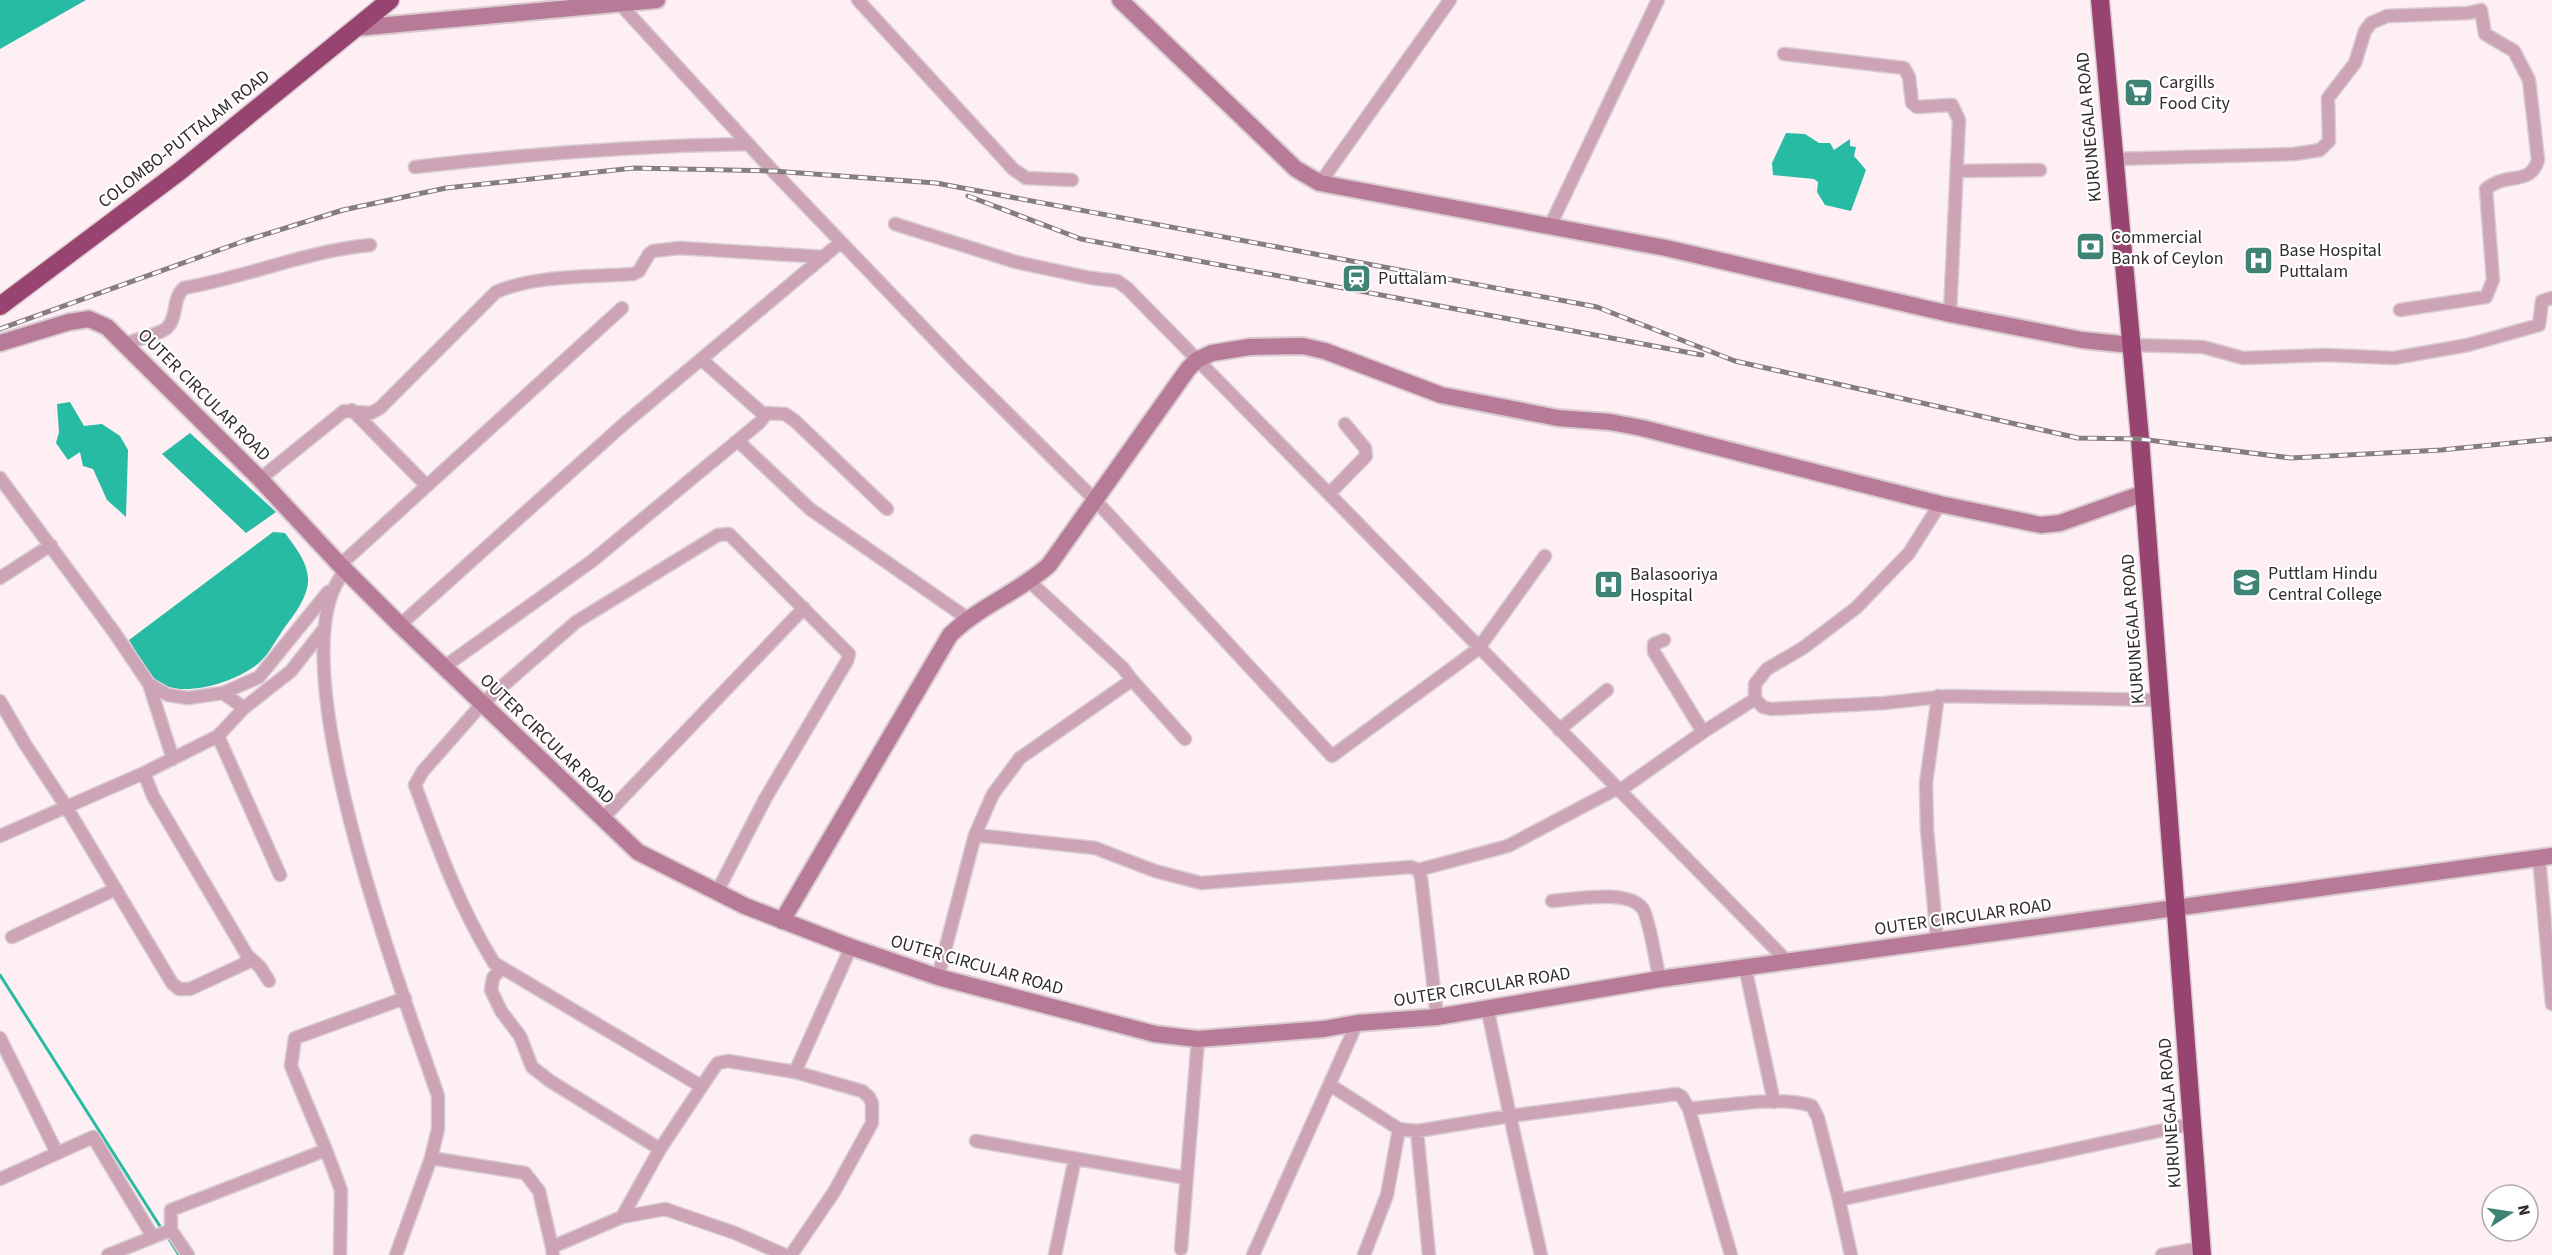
<svg xmlns="http://www.w3.org/2000/svg" width="2552" height="1255" font-family="'Source Sans 3',sans-serif">
  <style>
    .water { fill: #27bba4 }
    .lines { fill: none; stroke-linecap: round; stroke-linejoin: round }
    .stream { stroke: #27bba4; stroke-width: 3 }
    .street-casing { stroke: #d9ccd1; stroke-width: 15 }
    .secondary-casing { stroke: #d9ccd1; stroke-width: 20 }
    .highway-casing { stroke: #d9ccd1; stroke-width: 21 }
    .street { stroke: #cda3b6; stroke-width: 12 }
    .secondary { stroke: #b77b98; stroke-width: 16 }
    .highway { stroke: #974470; stroke-width: 18 }
    .rail-casing { stroke: #877d81; stroke-width: 5 }
    .rail { stroke: #fff; stroke-width: 3; stroke-dasharray: 9; stroke-linecap: butt }
    .labels { text-anchor: middle; dominant-baseline: central; stroke-width: 4.5; stroke-linejoin: round; paint-order: stroke }
    .poi-label { font-size: 18px; fill: #312b2e; stroke: #fff; text-anchor: start }
    .street-label { font-size: 18px; fill: #312b2e; stroke: #fff }
  </style>
  <rect width="100%" height="100%" fill="#feeff5"/>
  <path class="water" d="M 0,0 L 86,0 L 0,49 Z
    M 1786,133 L 1805,134 L 1819,143 L 1830,143 L 1834,150 L 1850,139 L 1850,146 L 1856,147 L 1854,156 L 1866,170 L 1851,211 L 1825,205 L 1817,192 L 1818,182 L 1814,179 L 1773,175 L 1772,163 Z
    M 70,402 L 84,426 L 102,424 L 120,436 L 128,450 L 126,517 L 107,500 L 93,469 L 83,466 L 80,452 L 68,460 L 56,443 L 59,432 L 57,404 Z
    M 190,433 L 276,512 L 246,533 L 162,454 Z
    M 273,532 L 285,533 C 295,547 309,563 308,582 C 307,598 294,615 285,627 C 277,638 270,652 261,661 C 241,680 192,696 166,686 C 149,681 138,654 129,640 Z"/>
  <g class="lines">
    <path class="stream" d="M 0,975 L 163,1231
      M 167,1236 L 179,1255"/>
    <defs>
      <path id="street" d="M 858,0 L 1013,169 L 1026,178 L 1072,180
        M 619,3 L 773,171 L 959,365 L 1096,501 L 1332,756 L 1478,649 L 1545,556
        M 1784,54 L 1904,68 L 1909,77 L 1912,103 L 1917,107 L 1952,105 L 1959,120 L 1950,314
        M 2113,159 L 2294,154 L 2320,150 L 2329,141 L 2328,98 L 2355,63 L 2365,31 L 2371,23 L 2387,16 L 2468,13 L 2481,10 L 2485,34 L 2514,51 L 2529,80 L 2538,160 C 2530,187 2507,171 2486,189 L 2493,280 L 2486,297 L 2400,310
        M 415,167 C 526,154 636,146 747,144
        M 1958,171 L 2040,170
        M 1320,183 L 1450,0
        M 895,224 L 1016,262 L 1091,278 L 1117,281 L 1127,288 L 1787,961
        M 1550,226 L 1658,0
        M 125,344 C 134,340 160,334 167,328 C 178,317 172,298 184,288 C 247,277 307,251 370,245
        M 2131,345 L 2203,347 L 2243,358 L 2326,355 L 2394,358 L 2468,345 L 2539,325 L 2542,301 L 2552,298
        M 352,410 L 427,486
        M 762,413 L 785,414 L 795,421 L 887,509
        M 738,441 L 810,509 L 967,618
        M 0,478 L 114,632 L 149,684 L 168,695 L 188,698 L 223,693 L 259,677 L 328,592
        M 260,479 L 344,411 L 371,413 L 380,408 L 496,292 C 535,275 591,277 633,274 L 639,271 L 649,254 L 653,251 L 680,248 L 824,257
        M 1329,494 L 1366,456 L 1365,448 L 1345,424
        M 340,565 L 622,308
        M 346,570 C 271,649 405,999 438,1096 L 438,1129 L 431,1158 L 396,1255
        M 0,578 L 51,545
        M 400,625 L 625,423 L 841,242
        M 1664,640 L 1654,644 L 1654,652 L 1703,732
        M 444,667 L 592,561 L 759,423 L 763,418 L 762,413 L 701,359
        M 1132,680 L 1185,739
        M 149,684 L 173,759
        M 223,693 L 244,708
        M 1755,699 L 1755,684 L 1767,669 L 1803,648 L 1856,608 L 1909,553 L 1940,504
        M 0,701 L 25,744 L 67,808 L 172,983 L 179,989 L 190,989 L 246,963 L 247,955 L 153,796 L 144,773 L 0,836
        M 1559,730 L 1607,690
        M 218,736 L 244,708 L 291,671 L 324,629
        M 144,773 L 218,736 L 280,875
        M 1619,791 L 1703,732 L 1755,699 L 1763,707 L 1771,709 L 1885,703 L 1948,696 L 2159,700
        M 602,819 L 804,608
        M 975,835 L 1095,848 L 1155,871 L 1201,883 L 1411,867 L 1418,870 L 1421,877 L 1437,1017
        M 2539,857 L 2552,1004
        M 1418,870 L 1508,846 L 1616,789
        M 1552,901 C 1574,899 1633,888 1644,911 C 1651,928 1655,960 1660,979
        M 12,937 L 116,889
        M 1937,940 L 1927,829 L 1926,783 L 1938,696
        M 247,955 L 260,967 L 269,981
        M 1745,967 L 1774,1102
        M 501,968 L 493,978 L 491,990 L 501,1011 L 520,1036 L 532,1067 L 550,1081 L 660,1149 L 622,1217
        M 938,977 L 975,835 L 993,794 L 1020,758 L 1132,680 L 1123,668 L 1030,582
        M 1487,1007 L 1510,1116 L 1677,1094 L 1682,1097 L 1689,1109
        M 0,1038 L 57,1153
        M 1330,1085 L 1399,1129 L 1417,1131 L 1510,1116 L 1541,1255
        M 701,1086 L 494,963 C 459,906 438,848 415,785 L 423,771 L 482,704 L 576,622 L 718,535 L 729,534 L 849,654 L 847,661 L 765,799 L 717,892
        M 1417,1131 L 1429,1255
        M 976,1141 L 1187,1178
        M 660,1149 L 714,1068 L 718,1063 L 728,1061 L 795,1072
        M 326,1150 L 291,1066 L 295,1038 L 405,998
        M 431,1158 L 525,1173 L 539,1191 L 552,1247
        M 0,1179 L 93,1137 L 153,1237
        M 171,1230 L 171,1210 L 326,1150 L 341,1190 L 340,1255
        M 1181,1249 L 1198,1039
        M 108,1255 L 171,1230 L 188,1255
        M 553,1255 L 552,1247 L 622,1217 L 665,1209 L 735,1233 L 785,1255
        M 791,1255 L 834,1192 L 872,1123 L 872,1103 L 869,1097 L 862,1091 L 795,1072 L 851,947
        M 1055,1255 L 1075,1158
        M 1253,1255 L 1357,1023
        M 1364,1255 L 1387,1195 L 1399,1129
        M 1731,1255 L 1689,1109 C 1721,1106 1784,1095 1812,1106 L 1818,1118 L 1839,1200
        M 1851,1255 L 1839,1200 L 2191,1124
        M 2162,1255 L 2201,1248"/>
      <path id="secondary" d="M 1120,0 L 1296,169 L 1320,183 L 1666,248 L 1950,314 L 2082,340 L 2131,345
        M 356,28 L 657,0
        M 0,343 L 69,322 L 89,319 L 107,327 L 260,479 L 340,565 L 400,625 L 638,852 L 745,906 L 851,947 L 938,977 L 1155,1034 L 1198,1039 L 1324,1029 L 1357,1023 L 1437,1017 L 1660,979 L 2552,856
        M 782,921 L 950,635 C 979,606 1018,593 1049,565 L 1188,369 L 1197,360 L 1212,353 L 1249,347 L 1303,346 L 1325,351 L 1441,395 L 1558,418 L 1610,422 L 1642,428 L 1940,504 L 2041,525 L 2060,523 L 2144,493"/>
      <path id="highway" d="M 2100,0 L 2140,439 L 2202,1255
        M 0,306 L 180,171 L 390,0"/>
    </defs>
    <use href="#street" class="street-casing"/>
    <use href="#secondary" class="secondary-casing"/>
    <use href="#highway" class="highway-casing"/>
    <use href="#street" class="street"/>
    <use href="#secondary" class="secondary"/>
    <use href="#highway" class="highway"/>
    <defs>
      <path id="rail" d="M 968,196 L 1081,239 L 1702,355
        M 0,329 L 244,241 L 343,210 L 446,188 L 634,168 L 773,171 L 936,183 L 1597,307 L 1735,361 L 2078,438 L 2140,439 L 2291,458 L 2441,450 L 2552,439"/>
    </defs>
    <use href="#rail" class="rail-casing"/>
    <use href="#rail" class="rail"/>
  </g>
  <defs>
    <symbol id="supermarket-square" viewBox="-11 -11 22 22"><rect x="-9" y="-9" width="18" height="18" rx="4" fill="#3f8375" stroke="#fff"/><path d="M-6-5.5h2.5l.6 2H6L4.5 2H-2.5L-4.4-4H-6ZM-1.5 3.2a1.3 1.3 0 1 0 .1 0ZM3 3.2a1.3 1.3 0 1 0 .1 0Z" fill="#fff"/></symbol>
    <symbol id="bank-square" viewBox="-11 -11 22 22"><rect x="-9" y="-9" width="18" height="18" rx="4" fill="#3f8375" stroke="#fff"/><path d="M-6-4H6V4H-6ZM0-2.3a2.3 2.3 0 1 0 0 4.6a2.3 2.3 0 1 0 0-4.6Z" fill="#fff"/></symbol>
    <symbol id="hospital-square" viewBox="-11 -11 22 22"><rect x="-9" y="-9" width="18" height="18" rx="4" fill="#3f8375" stroke="#fff"/><path d="M-5-5h3v3.5h4V-5h3V5h-3V1.5h-4V5h-3Z" fill="#fff"/></symbol>
    <symbol id="station-square" viewBox="-11 -11 22 22"><rect x="-9" y="-9" width="18" height="18" rx="4" fill="#3f8375" stroke="#fff"/><path d="M-3-6H3Q5-6 5-4V2Q5 4 3 4L4.5 6H3L1.5 4h-3L-3 6H-4.5L-3 4Q-5 4-5 2V-4Q-5-6-3-6ZM-3.5-4v3h7v-3ZM-3.5 1v1.5H-2V1ZM2 1v1.5H3.5V1Z" fill="#fff"/></symbol>
    <symbol id="school-square" viewBox="-11 -11 22 22"><rect x="-9" y="-9" width="18" height="18" rx="4" fill="#3f8375" stroke="#fff"/><path d="M0-5L7-2L0 1L-7-2ZM-4 1L0 2.5L4 1V4Q0 6-4 4Z" fill="#fff"/></symbol>
  </defs>
  <g fill-rule="evenodd">
    <use href="#supermarket-square" x="2122" y="76" width="33" height="33"/>
    <use href="#bank-square" x="2074" y="230" width="33" height="33"/>
    <use href="#hospital-square" x="2242" y="244" width="33" height="33"/>
    <use href="#station-square" x="1340" y="262" width="33" height="33"/>
    <use href="#school-square" x="2230" y="566" width="33" height="33"/>
    <use href="#hospital-square" x="1592" y="568" width="33" height="33"/>
  </g>
  <g class="labels">
    <g class="poi-label">
      <text x="2159" y="82">Cargills<tspan x="2159" dy="21">Food City</tspan></text>
      <text x="2111" y="237">Commercial<tspan x="2111" dy="21">Bank of Ceylon</tspan></text>
      <text x="2279" y="250">Base Hospital<tspan x="2279" dy="21">Puttalam</tspan></text>
      <text x="1378" y="278">Puttalam</text>
      <text x="2268" y="573">Puttlam Hindu<tspan x="2268" dy="21">Central College</tspan></text>
      <text x="1630" y="574">Balasooriya<tspan x="1630" dy="21">Hospital</tspan></text>
    </g>
    <g class="street-label">
      <text transform="translate(2089 127) rotate(-95)">KURUNEGALA ROAD</text>
      <text transform="translate(184 139) rotate(-38)">COLOMBO-PUTTALAM ROAD</text>
      <text transform="translate(204 395) rotate(45)">OUTER CIRCULAR ROAD</text>
      <text transform="translate(2133 629) rotate(-94)">KURUNEGALA ROAD</text>
      <text transform="translate(547 739) rotate(44)">OUTER CIRCULAR ROAD</text>
      <text transform="translate(1963 917) rotate(-8)">OUTER CIRCULAR ROAD</text>
      <text transform="translate(977 965) rotate(16)">OUTER CIRCULAR ROAD</text>
      <text transform="translate(1482 987) rotate(-9)">OUTER CIRCULAR ROAD</text>
      <text transform="translate(2170 1113) rotate(-94)">KURUNEGALA ROAD</text>
    </g>
  </g>
  <g transform="translate(2510 1213) rotate(78)"><circle r="28" fill="#ffffff" stroke="#adaaab" stroke-width="1.5"/>
  <path d="M0-4.5L10 22L0 15L-10 22Z" fill="#3f8375"/>
  <text y="-9" font-size="16" font-weight="bold" text-anchor="middle" fill="#312b2e">N</text>
  </g>
</svg>
